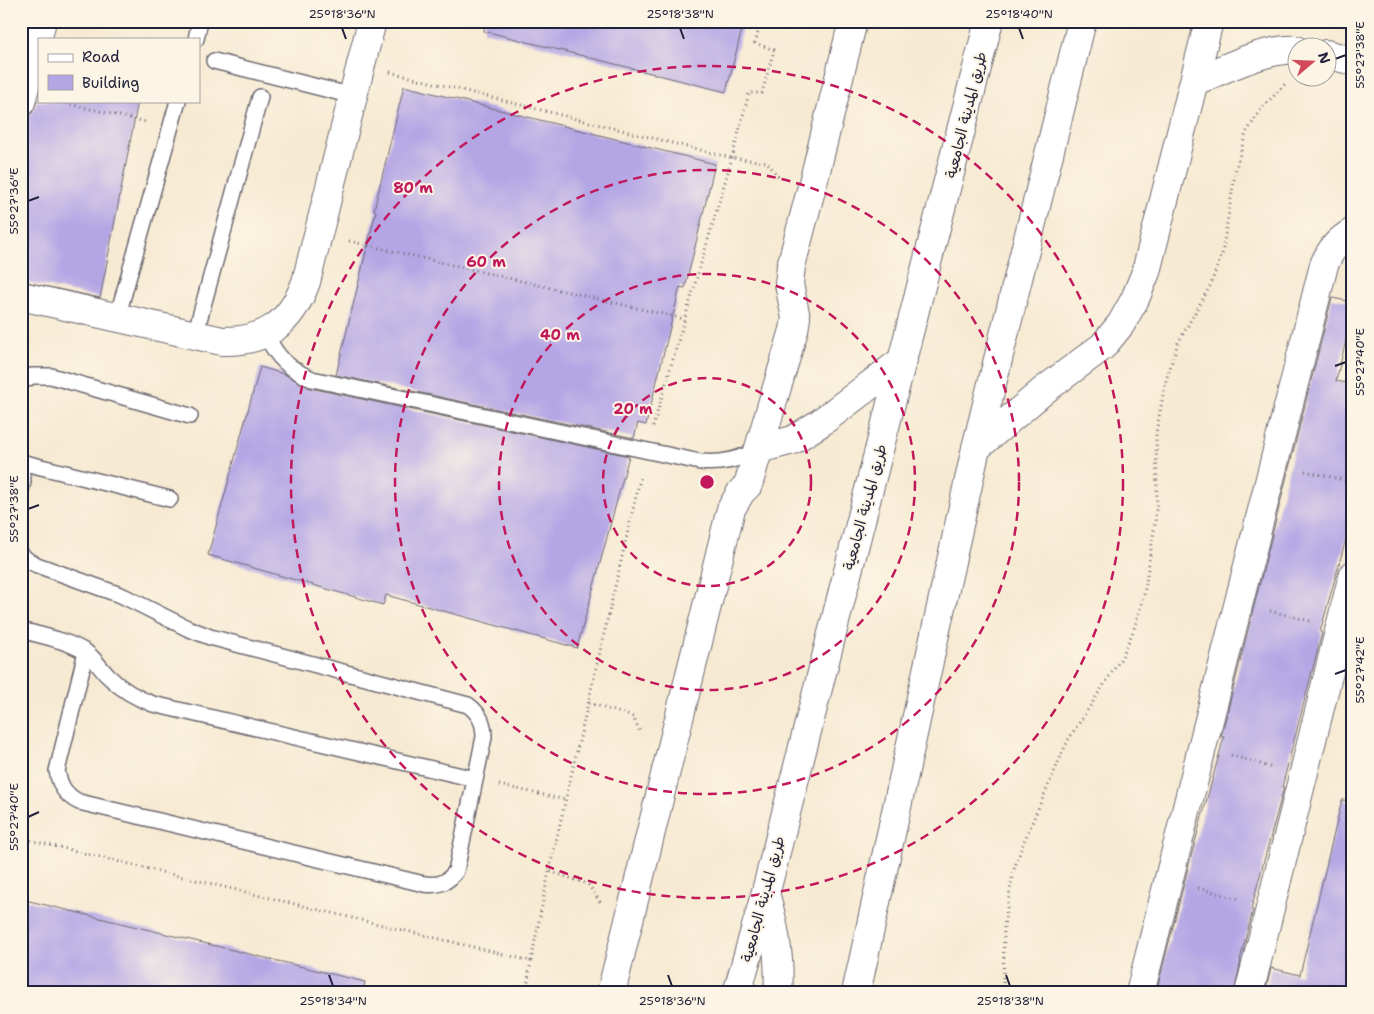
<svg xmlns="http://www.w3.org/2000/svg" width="1374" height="1014" font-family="'Shantell Sans','Playpen Sans Arabic',sans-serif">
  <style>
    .building { fill: #b4a6e5 }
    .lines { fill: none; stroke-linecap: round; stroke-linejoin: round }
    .service-casing { stroke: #6d6870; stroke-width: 18 }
    .minor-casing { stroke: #6d6870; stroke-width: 30 }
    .primary-casing { stroke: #6d6870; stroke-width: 30 }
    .path { stroke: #6d6870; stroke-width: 3; stroke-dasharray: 1 4; stroke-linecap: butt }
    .service { stroke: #fff; stroke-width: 15 }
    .minor { stroke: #fff; stroke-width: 28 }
    .primary { stroke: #fff; stroke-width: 28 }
    .ticks { fill: none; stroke: #22223b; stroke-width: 2 }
    .ring { fill: none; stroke: #c2185b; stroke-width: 2.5; stroke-dasharray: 9 6 }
    .labels { text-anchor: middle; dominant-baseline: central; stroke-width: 4; stroke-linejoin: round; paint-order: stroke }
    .street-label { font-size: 15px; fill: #22223b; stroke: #fcf5e5 }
    .centre { fill: #c2185b; stroke: #fcf5e5; stroke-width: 2.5 }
    .ring-label { font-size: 15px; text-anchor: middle; font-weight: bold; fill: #c2185b; stroke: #fcf5e5; stroke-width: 4; stroke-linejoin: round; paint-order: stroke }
    .neatline { fill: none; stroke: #22223b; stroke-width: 2 }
    .ticks-label { font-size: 12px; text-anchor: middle; fill: #22223b }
  </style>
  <rect width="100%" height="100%" fill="#fcf5e5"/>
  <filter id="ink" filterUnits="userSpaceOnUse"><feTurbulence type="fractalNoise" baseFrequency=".02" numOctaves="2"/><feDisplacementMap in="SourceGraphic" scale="10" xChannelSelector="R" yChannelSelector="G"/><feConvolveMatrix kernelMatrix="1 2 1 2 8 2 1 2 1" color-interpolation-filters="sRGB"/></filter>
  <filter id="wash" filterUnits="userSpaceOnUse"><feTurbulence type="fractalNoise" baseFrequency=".0096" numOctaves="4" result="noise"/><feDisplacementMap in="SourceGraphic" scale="20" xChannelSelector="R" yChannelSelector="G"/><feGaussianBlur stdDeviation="1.12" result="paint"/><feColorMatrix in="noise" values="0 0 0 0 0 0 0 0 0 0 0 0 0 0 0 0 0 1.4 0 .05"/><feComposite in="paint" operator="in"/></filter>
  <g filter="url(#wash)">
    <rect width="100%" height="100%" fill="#f7ead3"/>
    <g id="blocks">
      <path class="building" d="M 485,21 L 744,21 L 726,92 L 484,31 Z
        M 404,86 L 715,164 L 685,288 L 680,287 L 646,425 L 638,423 L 634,438 L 336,375 L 376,211 L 374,210 Z
        M 37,101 L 138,101 L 100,298 L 21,281 L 21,145 L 28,115 L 32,113 Z
        M 1332,298 L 1353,302 L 1353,312 L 1336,381 L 1353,384 L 1353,514 L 1320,632 L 1322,633 L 1282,787 L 1284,787 L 1251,909 L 1253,910 L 1240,960 L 1241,960 L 1234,993 L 1156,993 L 1189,864 L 1224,737 L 1221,737 Z
        M 260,367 L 284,374 L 310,388 L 629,456 L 577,648 L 386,595 L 383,605 L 208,555 Z
        M 1342,800 L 1353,801 L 1353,989 L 1330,984 L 1328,993 L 1265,993 L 1271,968 L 1300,975 Z
        M 21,899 L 365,982 L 363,993 L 21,993 Z"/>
    </g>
  </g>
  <g filter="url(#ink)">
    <use href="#blocks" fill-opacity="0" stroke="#6d6870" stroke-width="1"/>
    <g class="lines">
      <defs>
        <path id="service" d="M 196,39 L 200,21
          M 214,61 L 353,96
          M 117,318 L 178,101
          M 266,334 C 276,357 289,369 312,379 L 700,462 C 722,464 739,460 759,449
          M 195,335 L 260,97
          M 21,382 L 32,376 L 51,376 L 190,416
          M 21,462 L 170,499
          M 21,470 L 23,481 L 21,490
          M 21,554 L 27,560 L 37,565 L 123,596 L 187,628 L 210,637 L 468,705 C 480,714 484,723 484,737 L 456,871 C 447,883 439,886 424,884 L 79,802 C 65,795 60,786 57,771 L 86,652
          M 21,630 C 42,636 65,640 84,651 C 93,656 100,668 108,676 C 121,689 136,698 153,704 L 475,779"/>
        <path id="minor" d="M 1326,54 L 1353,61
          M 1195,81 C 1225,69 1265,48 1296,50
          M 21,102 L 42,21
          M 21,296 L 222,341 C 266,342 291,323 306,282 L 372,21
          M 976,448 L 1043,391 L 1103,346 L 1121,324 L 1135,299 L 1146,272 L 1209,21
          M 611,993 L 731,509 L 741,492 L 748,485 L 794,330 L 796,318 L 789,284 L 791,266 L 815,175 L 853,21
          M 1140,993 L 1324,265 C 1330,250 1338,240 1353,232
          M 1249,993 L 1353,575"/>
        <path id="primary" d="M 759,449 L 793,440 L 820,423 L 903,360
          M 766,896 C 775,928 781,960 778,993
          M 737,993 L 765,895 L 989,21
          M 856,993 L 976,448 L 1082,21"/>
      </defs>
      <use href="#service" class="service-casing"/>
      <use href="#minor" class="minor-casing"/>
      <use href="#primary" class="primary-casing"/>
      <path class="path" d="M 390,72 L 732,158 L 767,162 L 780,179
        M 56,101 L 146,122
        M 349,241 L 684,319
        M 653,427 L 732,158 L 749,93 L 762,93 L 774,50 L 755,43 L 761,21
        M 1305,471 L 1353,482
        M 1270,611 L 1310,621
        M 589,703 L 633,717 L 641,734
        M 1231,755 L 1273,768
        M 499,785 L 566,800
        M 21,838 L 531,961 L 526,993
        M 1198,888 L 1240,899
        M 600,902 L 588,884 L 549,871 L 641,475
        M 531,961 L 549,871
        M 1003,993 L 1004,927 L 1013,872 L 1024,841 L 1068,740 L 1122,657 L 1134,629 L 1144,595 L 1155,524 L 1157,496 L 1156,433 L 1166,380 L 1178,343 L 1210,286 L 1222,254 L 1236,168 L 1246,133 L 1262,108 L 1287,82"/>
      <use href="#service" class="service"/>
      <use href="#minor" class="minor"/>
      <use href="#primary" class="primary"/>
    </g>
  </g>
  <path class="ticks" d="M 342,28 L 346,39M 680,28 L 684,39M 1019,28 L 1023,39M 1335,59 L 1346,55M 28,201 L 39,197M 1335,366 L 1346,362M 28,509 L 39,505M 1335,674 L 1346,670M 28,817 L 39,812M 329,975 L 333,986M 668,975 L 672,986M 1006,975 L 1010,986"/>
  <g class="ring">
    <circle cx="707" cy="482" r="104"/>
    <circle cx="707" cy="482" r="208"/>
    <circle cx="707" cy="482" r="312"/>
    <circle cx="707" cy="482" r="416"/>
  </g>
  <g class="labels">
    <g class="street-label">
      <text transform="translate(966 115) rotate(-76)">طريق المدينة الجامعية</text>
      <text transform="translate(865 507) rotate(-75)">طريق المدينة الجامعية</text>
      <text transform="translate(763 899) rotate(-75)">طريق المدينة الجامعية</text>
    </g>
  </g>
  <circle cx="707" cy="482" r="8" class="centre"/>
  <g class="ring-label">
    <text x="413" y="193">80 m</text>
    <text x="486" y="267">60 m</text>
    <text x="560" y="340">40 m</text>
    <text x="633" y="414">20 m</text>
  </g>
  <rect width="1374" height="1014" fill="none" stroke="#fcf5e5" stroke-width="55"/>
  <rect x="38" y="38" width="162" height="65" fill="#fcf5e5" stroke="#a5a1a1"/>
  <rect x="48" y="54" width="25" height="8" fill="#ffffff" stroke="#a5a1a1"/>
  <text x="82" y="62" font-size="15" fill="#22223b">Road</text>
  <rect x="48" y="75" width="25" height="15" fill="#b4a6e5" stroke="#a5a1a1"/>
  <text x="82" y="88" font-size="15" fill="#22223b">Building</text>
  <g transform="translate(1312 62) rotate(71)"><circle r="24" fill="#fcf5e5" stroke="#a5a1a1"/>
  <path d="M0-4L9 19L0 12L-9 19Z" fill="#d1495b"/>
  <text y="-8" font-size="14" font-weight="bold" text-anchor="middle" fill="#22223b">N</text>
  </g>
  <rect x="28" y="28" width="1318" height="958" class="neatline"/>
  <g class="ticks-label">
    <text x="342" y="18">25°18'36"N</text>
    <text x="680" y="18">25°18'38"N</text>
    <text x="1019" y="18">25°18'40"N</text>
    <text transform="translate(1360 55) rotate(-90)" y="4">55°27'38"E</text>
    <text transform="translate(14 201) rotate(-90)" y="4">55°27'36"E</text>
    <text transform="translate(1360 362) rotate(-90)" y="4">55°27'40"E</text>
    <text transform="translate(14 509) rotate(-90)" y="4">55°27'38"E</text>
    <text transform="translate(1360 670) rotate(-90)" y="4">55°27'42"E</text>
    <text transform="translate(14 817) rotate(-90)" y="4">55°27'40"E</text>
    <text x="333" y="1005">25°18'34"N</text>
    <text x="672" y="1005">25°18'36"N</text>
    <text x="1010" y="1005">25°18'38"N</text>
  </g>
</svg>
